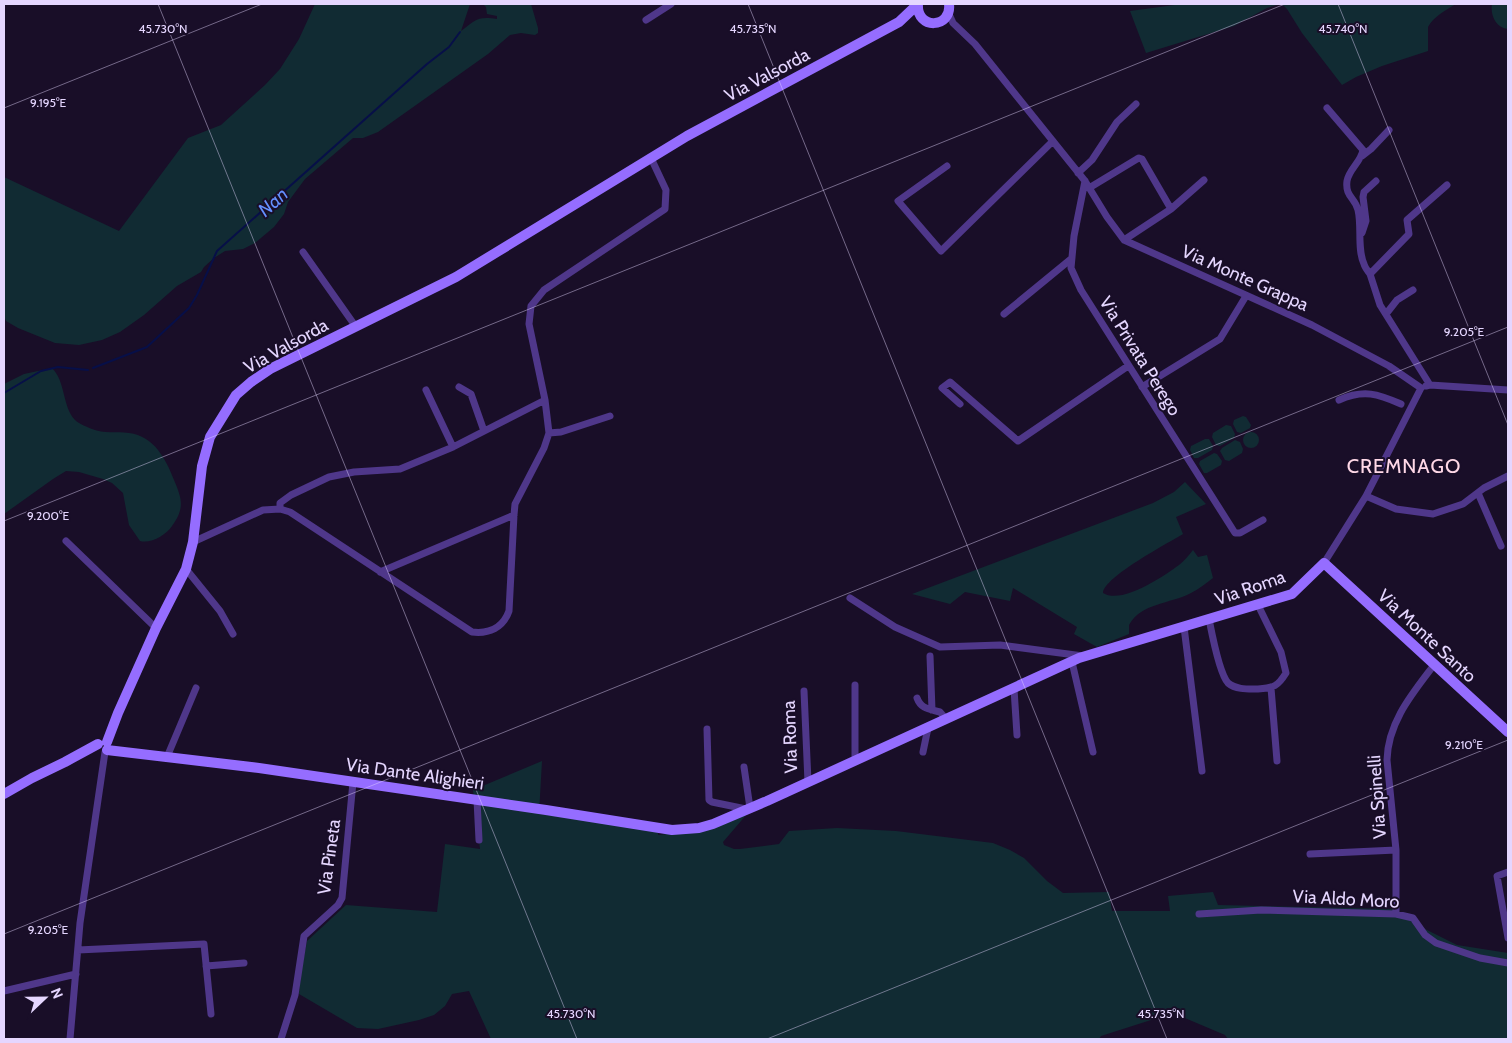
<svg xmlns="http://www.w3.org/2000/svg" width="1512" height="1043" font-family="Cabin,sans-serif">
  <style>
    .green { fill: #112b33 }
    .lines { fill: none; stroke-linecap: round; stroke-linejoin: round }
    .stream { stroke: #070f48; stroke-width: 2 }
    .street { stroke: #4f378a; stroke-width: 7 }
    .secondary { stroke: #956dff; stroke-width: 10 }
    .ticks { fill: none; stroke: #e5d6ff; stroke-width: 1; stroke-opacity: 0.45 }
    .labels { text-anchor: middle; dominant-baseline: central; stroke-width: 4; stroke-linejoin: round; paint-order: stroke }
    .street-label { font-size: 18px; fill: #e5d6ff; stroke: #190e28 }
    .water-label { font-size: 19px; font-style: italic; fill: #6490ff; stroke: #190e28 }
    .quarter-label { font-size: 20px; letter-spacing: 1px; fill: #ffd8e7; stroke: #190e28 }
    .ticks-label { font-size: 12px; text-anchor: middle; fill: #e5d6ff; stroke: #190e28; stroke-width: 4; stroke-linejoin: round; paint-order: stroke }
  </style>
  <rect width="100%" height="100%" fill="#190e28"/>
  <path class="green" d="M 315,4 L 470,4 L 461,31 C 476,20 477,16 497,19 L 497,16 L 487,14 L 486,7 L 483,4 L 531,4 L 538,28 L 538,33 L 535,35 L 521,33 L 510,35 L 488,54 L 378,132 L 363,138 L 353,138 L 305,179 L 288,202 L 284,214 L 274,227 L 255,243 L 243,249 L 225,251 L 214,258 L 204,267 L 201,272 L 177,286 L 144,315 L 120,332 L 102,340 L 79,345 L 55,343 L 18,328 L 6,321 L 4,316 L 4,177 L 119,231 L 188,138 L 221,125 L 265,85 L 280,69 L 299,39 Z
    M 1182,4 L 1456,4 C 1446,10 1433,17 1428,27 L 1428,51 L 1382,66 L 1356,77 L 1342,85 L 1302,33 L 1287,9 L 1284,6 L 1280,4 L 1267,8 L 1234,26 L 1146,53 L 1130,11 Z
    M 1492,4 L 1508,4 L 1508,29 C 1496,28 1490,15 1492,4 Z
    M 52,368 C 66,382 62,406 75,420 C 79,424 87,427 92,429 C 104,434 116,431 129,433 C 154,436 166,459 174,480 C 182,499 185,508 172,526 C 166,535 151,544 140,541 L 129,525 L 123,493 L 112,483 L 103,479 L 79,472 L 66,471 L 53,479 L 4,514 L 4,384 L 24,374 Z
    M 1243,416 L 1246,417 L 1251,425 L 1250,428 L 1241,433 L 1237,432 L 1233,424 L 1234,420 Z
    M 1226,425 L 1231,426 L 1235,434 L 1234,438 L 1220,446 L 1216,445 L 1212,437 L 1213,433 Z
    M1243 440a8 8 0 1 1 16 0a8 8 0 1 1-16 0Z
    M 1205,439 L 1209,439 L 1213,446 L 1212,450 L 1198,458 L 1194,458 L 1190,450 L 1191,446 Z
    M 1235,440 L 1240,442 L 1243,449 L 1242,453 L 1229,461 L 1225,460 L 1220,451 L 1222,448 Z
    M 1214,453 L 1217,454 L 1222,461 L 1221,465 L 1207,473 L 1204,473 L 1199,464 L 1200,461 Z
    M 1185,482 L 1206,504 L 1176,517 L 1183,534 C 1168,543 1104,577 1103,593 C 1122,605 1164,576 1179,565 C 1184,561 1189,555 1193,550 L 1198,557 L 1207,555 L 1213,578 C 1206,583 1199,589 1191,593 C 1170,604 1141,603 1129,625 L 1129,634 L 1097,647 L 1074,634 L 1077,627 L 1013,588 L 1010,601 L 965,592 L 950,604 L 912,594 L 1153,503 L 1174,492 Z
    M 542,761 L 539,814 L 659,829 L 658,835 L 692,831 L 747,814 L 723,842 L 724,845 L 734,849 L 740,849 L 779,844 L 789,831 L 837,828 L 896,831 L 993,843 L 1010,850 L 1024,858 L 1047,881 L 1063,893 L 1109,892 L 1112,911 L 1170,911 L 1168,896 L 1213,892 L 1218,905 L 1395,909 L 1419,926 L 1457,945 L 1508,953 L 1508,1039 L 1228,1039 L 1225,1035 L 1173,1013 L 1101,1036 L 1099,1039 L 491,1039 L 469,991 L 452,994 L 445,1006 L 434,1015 L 419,1020 L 378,1029 L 357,1028 L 299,994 L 301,973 L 307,941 L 346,905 L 437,912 L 445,844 L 480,849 L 473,790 Z"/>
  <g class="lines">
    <path class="stream" d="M 93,368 L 147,347 L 189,308 L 197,295 L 217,251 L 427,64 L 449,47 L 460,32
      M 4,393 L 41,371 L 58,367 L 88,370"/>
    <path class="street" d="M 948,12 L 953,23 L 975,44 L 1085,181 L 1107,217 L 1124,240 L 1312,325 L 1389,366 L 1421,388
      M 646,20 L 671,4
      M 1327,108 L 1363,150 C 1361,162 1349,169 1347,181 C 1345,197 1355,197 1358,210 C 1362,227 1357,249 1364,264 C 1365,268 1368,271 1370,274
      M 1362,156 L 1371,149 L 1389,130
      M 947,166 L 898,201 L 941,251 L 1053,141
      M 1078,173 L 1092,160 L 1117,122 L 1136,104
      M 1085,181 L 1074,236 L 1071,268 L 1081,290 L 1235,533 L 1240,533 L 1263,520
      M 1089,188 L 1137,159 L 1139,158 L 1142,159 L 1171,209 L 1124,240
      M 1171,209 L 1204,180
      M 1362,233 L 1366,221 L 1363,197 L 1364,192 L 1376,181
      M 303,252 L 356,327
      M 1004,314 L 1071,259
      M 1386,314 L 1397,300 L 1413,290
      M 1430,385 L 1380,305 L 1370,274 L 1409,234 L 1407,220 L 1447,185
      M 1426,386 L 1430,385 L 1508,390
      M 459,387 L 471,394 L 484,431
      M 1142,387 L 1220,339 L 1246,296
      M 426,390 L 453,447
      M 1339,400 C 1364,389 1378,394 1401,404
      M 960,404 L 942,388 L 950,382 L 1018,441 L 1128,366
      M 549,433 L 561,432 L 610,416
      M 1478,493 L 1501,546
      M 1366,496 L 1396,509 L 1433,514 L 1463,504 L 1484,488 L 1508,476
      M 280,509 L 290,512 L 472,632 C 489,634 503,628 509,611 L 514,515 L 515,504 L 544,448 L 549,433 L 545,400 L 529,324 L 531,306 L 544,290 L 665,209 L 666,190 L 651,158
      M 66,541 L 156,628
      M 193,542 L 263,510 L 280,509 L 280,503 L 291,495 L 329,477 L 354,472 L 400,469 L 453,447 L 545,400
      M 1324,563 L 1366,496 L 1421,388
      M 186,569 L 220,611 L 233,634
      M 380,572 L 514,515
      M 850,598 L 895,627 L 940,647 L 1000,645 L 1083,656
      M 1209,619 C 1212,634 1219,673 1228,683 C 1236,690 1249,689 1258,689 C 1274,688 1278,686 1286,673 L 1281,652 L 1258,605
      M 1184,627 L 1202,771
      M 930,656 L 932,710
      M 1072,662 L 1093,752
      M 855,685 L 855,761
      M 1271,688 L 1277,761
      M 1014,689 L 1017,735
      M 804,691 L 808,782
      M 917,698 C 921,709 929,709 940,712 L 946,719
      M 707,729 L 709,800 L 712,802 L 746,809
      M 923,752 L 928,728
      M 167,757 L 196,688
      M 744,767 L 750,808
      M 477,800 L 479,840
      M 1310,854 L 1396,850
      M 1508,872 L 1497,876 L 1508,938
      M 1199,914 L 1261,910 L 1396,914 L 1413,918 L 1425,935 L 1436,943 L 1480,958 L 1508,963
      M 1396,914 L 1396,850 L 1387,760 C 1388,722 1412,694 1434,665
      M 78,950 L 204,944 L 211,1014
      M 206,966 L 244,963
      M 4,991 L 76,974
      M 70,1039 L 80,923 L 105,752
      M 281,1039 L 295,995 L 304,936 L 338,905 L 342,898 L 353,782"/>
    <path class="secondary" d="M 918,4 C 916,30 952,29 949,4
      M 107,742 L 118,713 L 156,628 L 186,569 L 193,542 L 202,466 L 210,437 L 236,395 L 251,382 L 270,369 L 456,277 L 687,136 L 899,22 L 918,4
      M 107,750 L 259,768 L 546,810 L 672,830 L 699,828 L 713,824 L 767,801 L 1079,658 L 1292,594 L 1324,563 L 1508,732
      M 4,794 L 32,778 L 65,762 L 98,744"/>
  </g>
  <path class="ticks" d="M 158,4 L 577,1039M 748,4 L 1167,1039M 1338,4 L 1508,425M 4,108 L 262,4M 4,521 L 1285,4M 4,934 L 1508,327M 767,1039 L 1508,740"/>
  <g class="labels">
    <g class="street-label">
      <text transform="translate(767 75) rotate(-28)">Via Valsorda</text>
      <text transform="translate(1245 278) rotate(24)">Via Monte Grappa</text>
      <text transform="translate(286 346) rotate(-29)">Via Valsorda</text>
      <text transform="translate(1140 356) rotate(58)">Via Privata Perego</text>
      <text transform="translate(1250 588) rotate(-19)">Via Roma</text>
      <text transform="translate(1427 636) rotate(43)">Via Monte Santo</text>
      <text transform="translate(790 737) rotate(-92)">Via Roma</text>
      <text transform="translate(415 774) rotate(8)">Via Dante Alighieri</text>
      <text transform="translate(1377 797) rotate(-94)">Via Spinelli</text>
      <text transform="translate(329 857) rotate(-82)">Via Pineta</text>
      <text transform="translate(1346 899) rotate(3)">Via Aldo Moro</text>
    </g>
    <g class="water-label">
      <text transform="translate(273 202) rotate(-42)">Nan</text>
    </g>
    <g class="quarter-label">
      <text x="1404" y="466">CREMNAGO</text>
    </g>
  </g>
  <g class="ticks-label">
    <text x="163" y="33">45.730°N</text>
    <text x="753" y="33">45.735°N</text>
    <text x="1343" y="33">45.740°N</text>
    <text x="48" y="107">9.195°E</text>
    <text x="1464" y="336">9.205°E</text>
    <text x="48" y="520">9.200°E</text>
    <text x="1464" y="749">9.210°E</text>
    <text x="48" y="934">9.205°E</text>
    <text x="571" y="1018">45.730°N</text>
    <text x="1161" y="1018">45.735°N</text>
  </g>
  <rect width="1512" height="1043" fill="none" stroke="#e5d6ff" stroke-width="10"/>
  <g transform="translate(45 998) rotate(68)" stroke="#190e28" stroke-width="4" paint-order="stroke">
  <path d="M0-4L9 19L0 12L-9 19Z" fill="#e5d6ff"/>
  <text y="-8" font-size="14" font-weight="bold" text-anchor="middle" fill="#e5d6ff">N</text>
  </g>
</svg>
